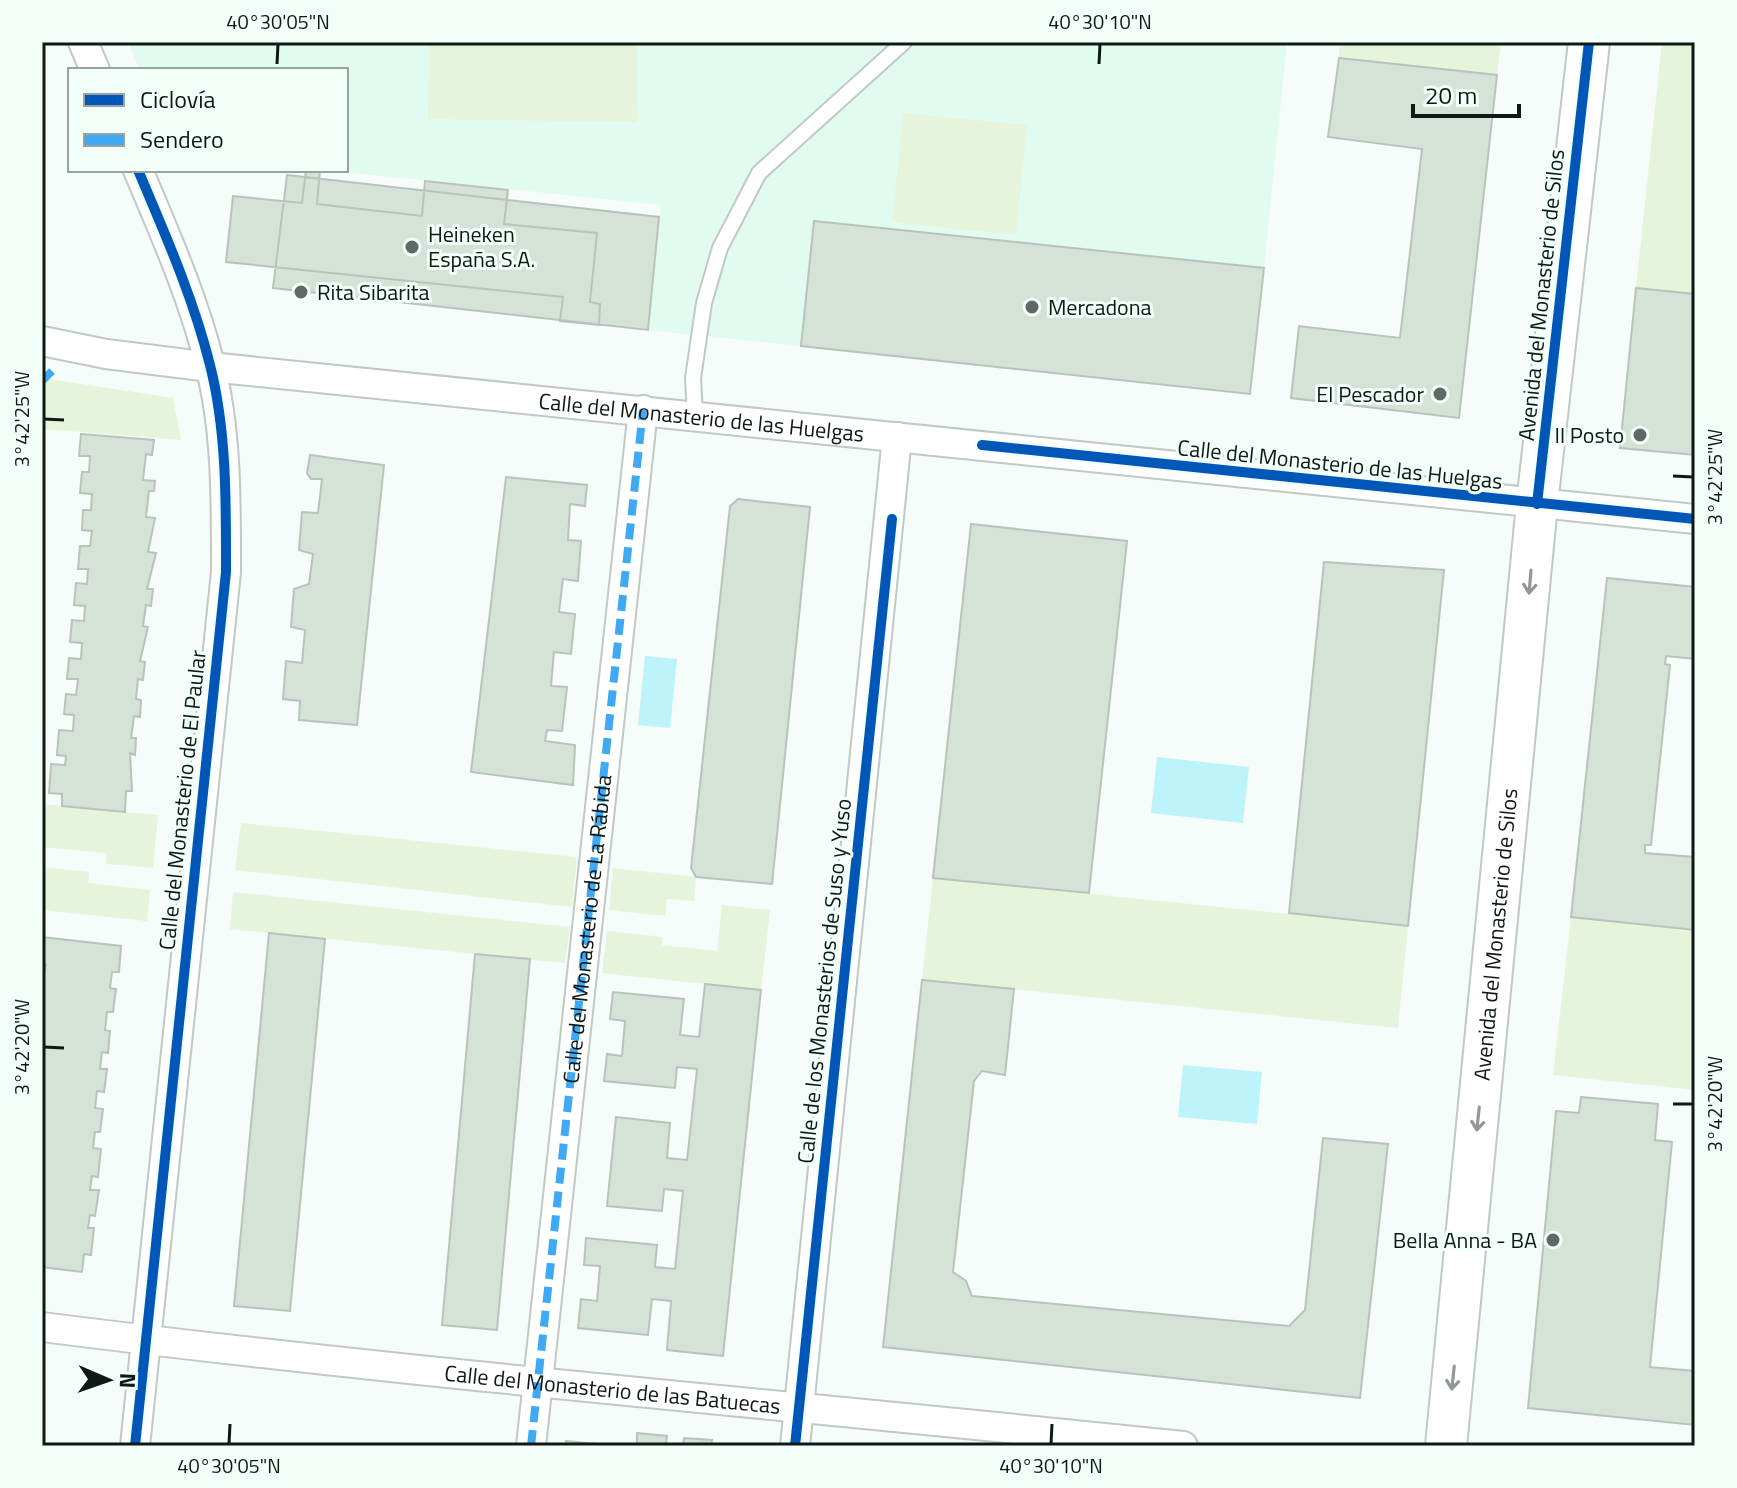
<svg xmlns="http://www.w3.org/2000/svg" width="1737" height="1488" font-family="'Titillium Web',sans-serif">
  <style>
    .built { fill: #e2fbf1 }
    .green { fill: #e6f4dc }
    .water { fill: #bdf4fb }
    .building { fill: #d5e2d8; stroke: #bac2bc; stroke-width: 2 }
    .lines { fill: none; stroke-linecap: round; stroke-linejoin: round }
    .lane-casing { stroke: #c0c9c5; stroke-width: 18 }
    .street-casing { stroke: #c0c9c5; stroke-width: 32 }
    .secondary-casing { stroke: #c0c9c5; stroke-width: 44 }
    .lane { stroke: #fefffe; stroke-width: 14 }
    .street { stroke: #fefffe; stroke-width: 28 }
    .secondary { stroke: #fefffe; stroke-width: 40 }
    .quiet { stroke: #3fa9f5; stroke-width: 8; stroke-dasharray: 16 8; stroke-linecap: butt }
    .cycleway-casing { stroke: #f2fff9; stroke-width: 15 }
    .cycleway { stroke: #0057b8; stroke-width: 10 }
    .oneway { stroke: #929895 }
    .ticks { fill: none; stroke: #0e1915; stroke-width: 3 }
    .poi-dot { fill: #5f6865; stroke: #f2fff9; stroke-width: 3 }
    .labels { text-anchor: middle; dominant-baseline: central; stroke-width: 6; stroke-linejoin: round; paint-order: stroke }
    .poi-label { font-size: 22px; fill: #0e1915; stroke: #f2fff9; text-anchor: start }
    .street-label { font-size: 22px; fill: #0e1915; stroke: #f2fff9 }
    .neatline { fill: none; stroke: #0e1915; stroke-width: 3 }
    .ticks-label { font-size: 20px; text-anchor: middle; fill: #0e1915 }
  </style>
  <rect width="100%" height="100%" fill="#f5fcf9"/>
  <path class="built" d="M 128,42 L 1287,42 L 1264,268 L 814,222 L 801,346 L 648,330 L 661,205 L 324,170 L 346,170 L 346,70 L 140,70 Z"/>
  <path class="green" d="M 429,42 L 638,42 L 637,122 L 428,119 Z
    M 1340,42 L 1501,42 L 1497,75 L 1339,58 Z
    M 1662,42 L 1695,42 L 1695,294 L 1636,288 Z
    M 903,113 L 1027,125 L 1016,235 L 892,222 Z
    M 42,378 L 173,398 L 181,440 L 42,429 Z
    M 42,804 L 158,815 L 153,868 L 106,864 L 106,853 L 42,847 Z
    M 241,823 L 577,857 L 572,907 L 235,870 Z
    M 42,867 L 89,872 L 88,883 L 150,890 L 147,921 L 42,910 Z
    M 613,868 L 696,877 L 694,901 L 667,899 L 665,916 L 609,910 Z
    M 933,878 L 1408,926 L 1398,1028 L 922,980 Z
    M 233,892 L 570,927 L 565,963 L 230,929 Z
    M 722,905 L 770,910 L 761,990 L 602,973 L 607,931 L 663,937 L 662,945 L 717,951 Z
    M 1571,917 L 1695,930 L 1695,1090 L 1553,1075 Z"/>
  <path class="water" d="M 645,656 L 677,659 L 670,728 L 638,725 Z
    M 1157,757 L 1249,767 L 1243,823 L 1151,813 Z
    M 1183,1065 L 1262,1072 L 1257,1124 L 1178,1117 Z"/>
  <path class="building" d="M 1339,58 L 1497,75 L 1459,418 L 1291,398 L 1299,326 L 1400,338 L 1422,149 L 1328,137 Z
    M 306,170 L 320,170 L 317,204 L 422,216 L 425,181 L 508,190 L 504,224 L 597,233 L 590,302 L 600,304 L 599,325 L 560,321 L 563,297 L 226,262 L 233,196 L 302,203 Z
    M 287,175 L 659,217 L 648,330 L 273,288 Z
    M 814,221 L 1264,268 L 1250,394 L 801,346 Z
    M 1636,288 L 1695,294 L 1695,455 L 1620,448 Z
    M 81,434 L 154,440 L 152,455 L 146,454 L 143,480 L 155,481 L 154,491 L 149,491 L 146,517 L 155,518 L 148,552 L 156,553 L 147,589 L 153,589 L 151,606 L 146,605 L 143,626 L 148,627 L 140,661 L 145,662 L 143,680 L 138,679 L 136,699 L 141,700 L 140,717 L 134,716 L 131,738 L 136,738 L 135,755 L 130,753 L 132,791 L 126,791 L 125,812 L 62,806 L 62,794 L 49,793 L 51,764 L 65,765 L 66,756 L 57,755 L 59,730 L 73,731 L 74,715 L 64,714 L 66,694 L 76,695 L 78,679 L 67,679 L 69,658 L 81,659 L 82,643 L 70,642 L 72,620 L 84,621 L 85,606 L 74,605 L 76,583 L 87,584 L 88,569 L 78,569 L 80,546 L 90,546 L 92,531 L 82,530 L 83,510 L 91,510 L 92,494 L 80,493 L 82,472 L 89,472 L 90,456 L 79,456 Z
    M 310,455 L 384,465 L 357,725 L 299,720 L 300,701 L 283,699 L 286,661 L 302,663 L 305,630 L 291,627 L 294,589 L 309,584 L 313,554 L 299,550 L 302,512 L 318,513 L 322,479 L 311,479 L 307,473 Z
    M 506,477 L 587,485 L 585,506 L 570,504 L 568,540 L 581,541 L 578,581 L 563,579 L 559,612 L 575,614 L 571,654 L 554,652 L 551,686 L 567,687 L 562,731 L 547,730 L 545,741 L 575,745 L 573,785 L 471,772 Z
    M 738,499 L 810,507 L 772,884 L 696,877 L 691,868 L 730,506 Z
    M 971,524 L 1127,541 L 1089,893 L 933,878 Z
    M 1324,562 L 1444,570 L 1408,926 L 1289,913 Z
    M 1607,578 L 1695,587 L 1695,659 L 1666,656 L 1665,664 L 1670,665 L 1651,845 L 1645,845 L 1645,853 L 1695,857 L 1695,930 L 1571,917 Z
    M 269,933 L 325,939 L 290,1311 L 234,1306 Z
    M 42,937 L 121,946 L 119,972 L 112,972 L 110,988 L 116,989 L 113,1012 L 107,1012 L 105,1030 L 110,1031 L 108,1053 L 102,1052 L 100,1069 L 107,1069 L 104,1092 L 97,1091 L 95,1108 L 103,1109 L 100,1132 L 95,1132 L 93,1148 L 101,1149 L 98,1177 L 92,1176 L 90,1190 L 99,1190 L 95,1216 L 90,1215 L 88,1228 L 94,1228 L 91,1255 L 84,1254 L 82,1272 L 42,1267 L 42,979 L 46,965 L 42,965 Z
    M 475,954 L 530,959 L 497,1330 L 442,1325 Z
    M 922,980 L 1014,989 L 1005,1075 L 982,1071 L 974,1081 L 953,1272 L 966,1281 L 972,1296 L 1289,1326 L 1305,1310 L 1323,1138 L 1388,1144 L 1360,1398 L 883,1347 Z
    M 705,984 L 761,990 L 723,1356 L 667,1350 L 671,1301 L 652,1299 L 648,1335 L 578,1328 L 581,1299 L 597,1301 L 600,1266 L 584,1265 L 586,1238 L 657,1245 L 655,1267 L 675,1269 L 683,1191 L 664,1189 L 662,1211 L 607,1206 L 616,1117 L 670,1123 L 667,1158 L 687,1160 L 697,1069 L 677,1067 L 675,1088 L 604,1081 L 607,1054 L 622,1056 L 625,1021 L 610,1019 L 613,992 L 684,999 L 680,1035 L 699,1037 Z
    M 1581,1097 L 1658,1104 L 1655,1140 L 1672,1142 L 1650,1367 L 1695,1371 L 1695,1425 L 1528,1408 L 1556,1111 L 1579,1113 Z
    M 637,1433 L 667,1436 L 666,1446 L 637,1446 Z
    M 684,1438 L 712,1440 L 711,1446 L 683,1446 Z
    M 566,1441 L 619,1446 L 565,1446 Z"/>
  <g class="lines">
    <defs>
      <path id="lane" d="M 695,416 L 693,378 L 704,303 L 720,248 L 759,173 L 904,42"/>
      <g id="street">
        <path d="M 83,42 L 95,70"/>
        <path id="s1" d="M 42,341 L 106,354 L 210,367 L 1695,519"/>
        <path id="s2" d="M 42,1327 C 421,1375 803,1406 1183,1446"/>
        <path d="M 135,1446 L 226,572 C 226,503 227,432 210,365 C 193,297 165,234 138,170"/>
        <path id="s3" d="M 531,1446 L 643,410"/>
        <path d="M 795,1446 L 897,437"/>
      </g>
      <g id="secondary">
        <path id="s4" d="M 1446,1446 L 1537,504 L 1589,42"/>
      </g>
    </defs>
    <use href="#lane" class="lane-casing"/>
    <use href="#street" class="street-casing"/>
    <use href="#secondary" class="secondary-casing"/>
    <use href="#lane" class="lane"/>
    <use href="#street" class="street"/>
    <use href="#secondary" class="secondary"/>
    <path class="quiet" d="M 42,381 L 52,371
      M 531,1446 L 643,410"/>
    <defs>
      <path id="cycleway" d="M 982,445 L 1695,519
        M 1537,504 L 1589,42
        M 135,1446 L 226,572 C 226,503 227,432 210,365 C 193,297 165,234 138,170
        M 795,1446 L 892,519"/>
    </defs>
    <use href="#cycleway" class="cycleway-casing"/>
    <use href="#cycleway" class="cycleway"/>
  </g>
  <defs><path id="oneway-shaft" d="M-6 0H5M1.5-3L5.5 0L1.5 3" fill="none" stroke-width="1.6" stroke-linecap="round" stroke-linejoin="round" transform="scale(2)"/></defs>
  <g class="oneway">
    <use href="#oneway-shaft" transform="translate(1530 582) rotate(95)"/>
    <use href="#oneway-shaft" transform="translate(1478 1119) rotate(96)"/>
    <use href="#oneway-shaft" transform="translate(1453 1378) rotate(96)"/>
  </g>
  <path class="ticks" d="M 277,64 L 278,44M 1099,64 L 1100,44M 44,419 L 64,420M 1673,476 L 1693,477M 44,1047 L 64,1048M 1673,1104 L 1693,1104M 229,1444 L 230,1424M 1051,1444 L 1052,1424"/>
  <g class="poi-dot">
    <circle cx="412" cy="247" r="8"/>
    <circle cx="301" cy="292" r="8"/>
    <circle cx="1032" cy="307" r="8"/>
    <circle cx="1440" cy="394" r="8"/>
    <circle cx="1640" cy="435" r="8"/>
    <circle cx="1553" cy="1240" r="8"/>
  </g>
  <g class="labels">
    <g class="poi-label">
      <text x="428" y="234">Heineken<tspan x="428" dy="25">España S.A.</tspan></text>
      <text x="317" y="292">Rita Sibarita</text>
      <text x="1048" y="307">Mercadona</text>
      <text x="1424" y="394" text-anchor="end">El Pescador</text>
      <text x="1624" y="435" text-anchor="end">Il Posto</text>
      <text x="1537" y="1240" text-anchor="end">Bella Anna - BA</text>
    </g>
    <g class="street-label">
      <text transform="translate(1541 295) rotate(-84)">Avenida del Monasterio de Silos</text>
      <text stroke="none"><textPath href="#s1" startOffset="664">Calle del Monasterio de las Huelgas</textPath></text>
      <text transform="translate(1340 464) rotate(6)">Calle del Monasterio de las Huelgas</text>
      <text transform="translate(182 800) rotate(-84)">Calle del Monasterio de El Paular</text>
      <text stroke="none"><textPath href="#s3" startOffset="520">Calle del Monasterio de La Rábida</textPath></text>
      <text stroke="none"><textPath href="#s4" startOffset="514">Avenida del Monasterio de Silos</textPath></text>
      <text transform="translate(824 981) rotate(-84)">Calle de los Monasterios de Suso y Yuso</text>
      <text stroke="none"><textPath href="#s2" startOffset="574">Calle del Monasterio de las Batuecas</textPath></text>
    </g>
  </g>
  <rect width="1737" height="1488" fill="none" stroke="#f2fff9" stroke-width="88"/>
  <rect x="68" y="68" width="280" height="104" fill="#f2fff9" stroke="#97a39e" stroke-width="2"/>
  <rect x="84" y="94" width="40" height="12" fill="#0057b8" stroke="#97a39e" stroke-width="2"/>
  <text x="140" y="108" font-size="24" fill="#0e1915">Ciclovía</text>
  <rect x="84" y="134" width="40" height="12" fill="#3fa9f5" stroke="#97a39e" stroke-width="2"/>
  <text x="140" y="148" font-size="24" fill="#0e1915">Sendero</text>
  <g transform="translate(108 1380) rotate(92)" stroke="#f2fff9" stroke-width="6" paint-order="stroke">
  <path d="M0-6L14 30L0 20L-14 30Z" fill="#0e1915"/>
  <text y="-12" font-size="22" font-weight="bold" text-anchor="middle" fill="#0e1915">N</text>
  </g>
  <path d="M1413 104v12h106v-12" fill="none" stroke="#0e1915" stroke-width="4"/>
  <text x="1425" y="104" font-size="24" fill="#0e1915" stroke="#f2fff9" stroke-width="6" paint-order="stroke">20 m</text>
  <rect x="44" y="44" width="1649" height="1400" class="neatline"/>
  <g class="ticks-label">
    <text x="278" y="29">40°30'05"N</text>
    <text x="1100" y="29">40°30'10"N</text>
    <text transform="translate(22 419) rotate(-90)" y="7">3°42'25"W</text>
    <text transform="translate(1715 477) rotate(-90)" y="7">3°42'25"W</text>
    <text transform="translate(22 1047) rotate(-90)" y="7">3°42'20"W</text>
    <text transform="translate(1715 1104) rotate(-90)" y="7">3°42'20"W</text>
    <text x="229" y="1473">40°30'05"N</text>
    <text x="1051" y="1473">40°30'10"N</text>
  </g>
</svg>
